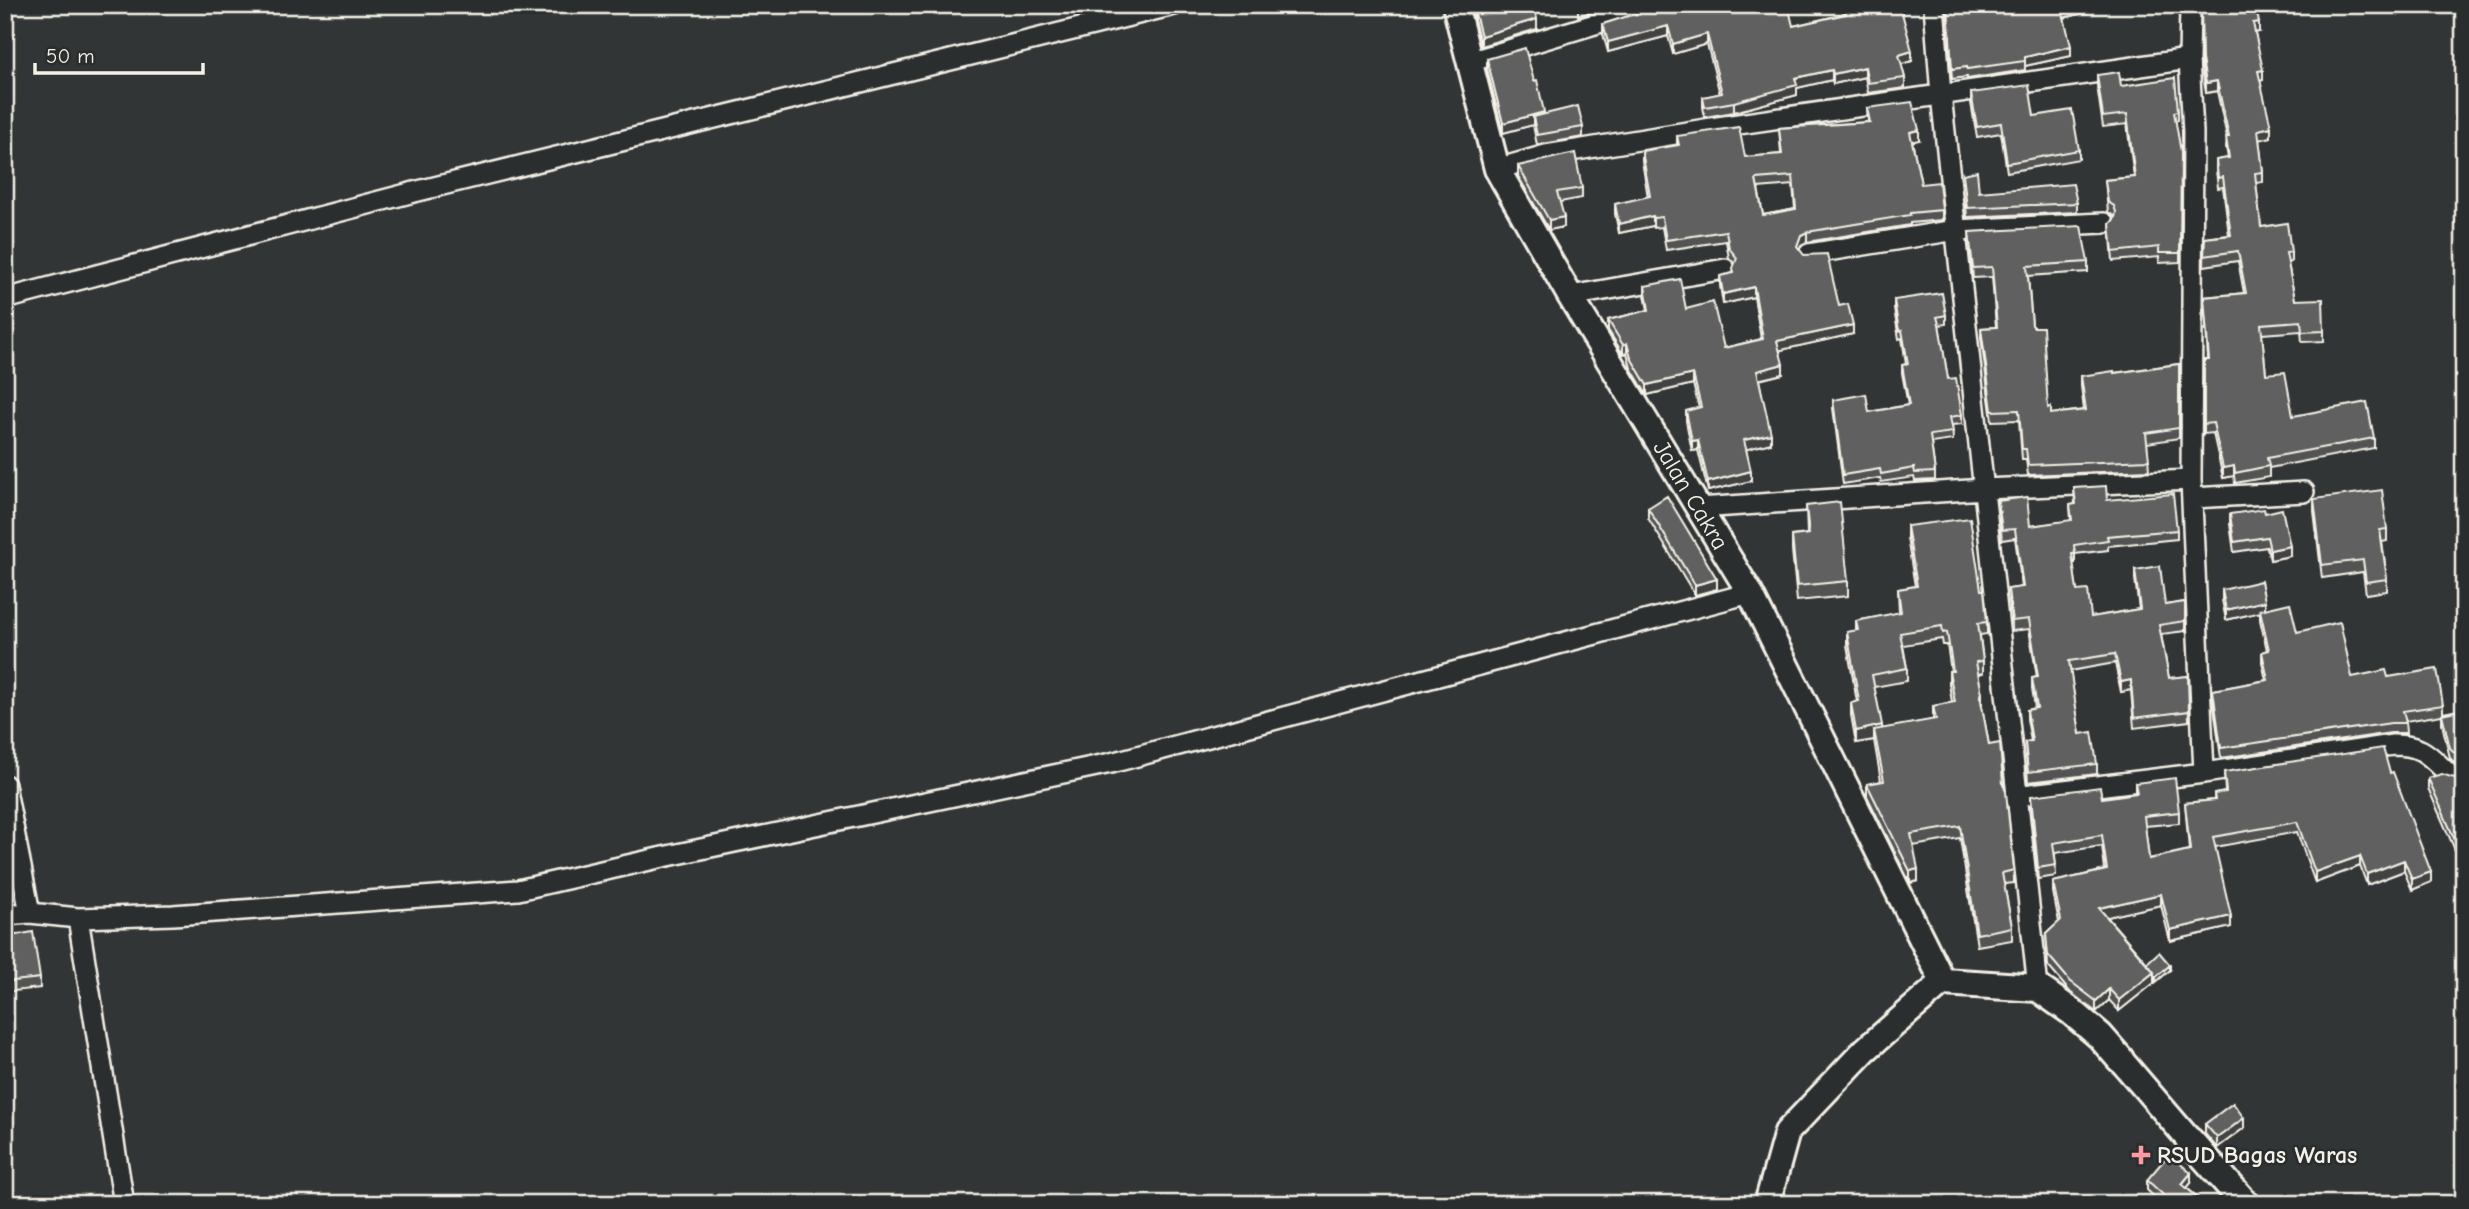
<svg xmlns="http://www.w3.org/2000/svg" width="2469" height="1209" font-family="'Comic Neue',sans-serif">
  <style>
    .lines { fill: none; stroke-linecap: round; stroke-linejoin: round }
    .minor-casing { stroke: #f4f1e8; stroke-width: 24 }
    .tertiary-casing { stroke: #f4f1e8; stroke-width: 30 }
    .secondary-casing { stroke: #f4f1e8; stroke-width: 32 }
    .minor { stroke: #2a2d2e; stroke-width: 19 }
    .tertiary { stroke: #2a2d2e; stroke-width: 24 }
    .secondary { stroke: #2a2d2e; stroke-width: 26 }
    .wall { fill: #525352; stroke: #f4f1e8; stroke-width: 2; fill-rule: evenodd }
    .shaded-wall { fill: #424342; stroke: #f4f1e8; stroke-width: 2 }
    .building { fill: #5f605f; stroke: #f4f1e8; stroke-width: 2; fill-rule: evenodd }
    .poi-dot { fill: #ff9aa2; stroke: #2a2d2e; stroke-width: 2.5 }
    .labels { text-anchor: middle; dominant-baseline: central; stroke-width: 5; stroke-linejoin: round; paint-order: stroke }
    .street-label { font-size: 24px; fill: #f4f1e8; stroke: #2a2d2e }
    .poi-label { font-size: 24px; font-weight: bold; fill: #f4f1e8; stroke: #2a2d2e; text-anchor: start }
  </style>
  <rect width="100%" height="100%" fill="#323535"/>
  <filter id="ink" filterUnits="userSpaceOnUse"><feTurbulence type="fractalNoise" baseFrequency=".0143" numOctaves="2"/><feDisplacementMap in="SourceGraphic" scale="14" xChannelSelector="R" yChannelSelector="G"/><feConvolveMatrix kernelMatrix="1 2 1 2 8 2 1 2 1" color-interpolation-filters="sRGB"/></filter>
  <g filter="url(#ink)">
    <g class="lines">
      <defs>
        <path id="minor" d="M 1934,5 L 1941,95 L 2038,988
          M 2190,5 L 2189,59 L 2193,132 L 2191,480 L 2204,773
          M 1469,62 L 1658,5
          M 1497,169 L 1546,155 L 1718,127 L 2189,59
          M 1809,254 L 1956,230 L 2104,223
          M 1570,296 L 1725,269
          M 5,299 L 414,192 L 1174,5
          M 2192,498 L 2304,492
          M 1699,508 L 1984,489 L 2191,480
          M 5,785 L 30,913
          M 2015,796 L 2204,773 L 2393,745 C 2424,745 2429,756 2451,776
          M 5,915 L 30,913 L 78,918 L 173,915 L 518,890 L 663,857 L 1111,763 L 1750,593
          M 78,918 L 124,1204"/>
        <path id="tertiary" d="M 1455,5 L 1497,169 L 1570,296 L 1750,593 L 1943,982 L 1865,1050 L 1787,1132 L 1767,1204
          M 2120,1059 L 2190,1141"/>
        <path id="secondary" d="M 1943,982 L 2038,988 L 2072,1012 L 2100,1036 L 2120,1059
          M 2190,1141 L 2246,1204"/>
      </defs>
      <use href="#minor" class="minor-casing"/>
      <use href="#tertiary" class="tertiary-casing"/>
      <use href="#secondary" class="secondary-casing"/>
      <use href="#minor" class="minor"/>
      <use href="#tertiary" class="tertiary"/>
      <use href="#secondary" class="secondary"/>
    </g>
    <path class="wall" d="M 1842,5 L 1900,5 L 1912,61 L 1901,64 L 1905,78 L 1905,88 L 1868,93 L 1865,77 L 1833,84 L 1832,80 L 1797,88 L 1797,95 L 1734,112 L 1705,117 L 1703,107 L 1703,97 L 1720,94 L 1707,44 L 1673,54 L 1668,36 L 1608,52 L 1603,34 L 1603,24 L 1662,6 L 1793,26 L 1844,14 Z
      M 1947,5 L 2089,5 L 2089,12 L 2064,18 L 2071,56 L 2025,66 L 2025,70 L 1967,79 L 1967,77 L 1952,79 Z
      M 2201,5 L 2259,32 L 2255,33 L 2263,80 L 2260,81 L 2271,137 L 2259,140 L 2263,172 L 2263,182 L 2256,183 L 2261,227 L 2291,252 L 2291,262 L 2288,263 L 2295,300 L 2324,331 L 2324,341 L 2302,342 L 2301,331 L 2262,334 L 2266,374 L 2293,416 L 2374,438 L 2374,448 L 2269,468 L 2269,477 L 2235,483 L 2234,476 L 2223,478 L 2213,433 L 2204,434 L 2204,360 L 2208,360 L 2204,297 L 2244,293 L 2238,261 L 2204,266 L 2205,238 L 2229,235 L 2223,187 L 2218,188 L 2216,170 L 2216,160 L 2228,158 L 2226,147 L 2227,137 L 2217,91 L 2206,93 L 2202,69 Z
      M 1474,10 L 1537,29 L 1481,46 L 1474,20 Z
      M 1487,59 L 1534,81 L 1544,114 L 1583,127 L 1583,137 L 1537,145 L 1533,125 L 1503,133 L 1487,69 Z
      M 2097,75 L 2178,111 L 2178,120 L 2175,121 L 2181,152 L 2180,262 L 2159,263 L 2159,257 L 2113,261 L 2110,224 L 2115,219 L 2114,216 L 2108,212 L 2105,180 L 2134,177 L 2127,124 L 2103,127 L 2097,85 Z
      M 1971,93 L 2034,116 L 2079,150 L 2079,159 L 2007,172 L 2001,133 L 1977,137 L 1971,103 Z
      M 1867,108 L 1919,140 L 1912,141 L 1921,184 L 1942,210 L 1942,220 L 1910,223 L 1910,225 L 1807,242 L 1801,245 L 1799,249 L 1839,306 L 1853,334 L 1780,350 L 1783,374 L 1759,380 L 1771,443 L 1746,449 L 1751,481 L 1708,491 L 1698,450 L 1692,451 L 1686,421 L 1686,411 L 1699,408 L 1693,384 L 1647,395 L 1631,368 L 1627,353 L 1623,354 L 1608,330 L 1608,320 L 1648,310 L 1645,295 L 1645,286 L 1686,309 L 1724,348 L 1761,339 L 1754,297 L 1723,304 L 1720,286 L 1720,276 L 1733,273 L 1735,264 L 1729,258 L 1726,241 L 1666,250 L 1662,227 L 1654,228 L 1653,226 L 1619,233 L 1615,214 L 1615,204 L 1648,197 L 1642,161 L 1642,151 L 1677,146 L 1677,136 L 1745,157 L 1781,154 L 1779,128 L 1868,122 ZM 1793,185 L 1795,209 L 1763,215 L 1758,188 Z
      M 1518,166 L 1582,188 L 1582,198 L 1560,202 L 1564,227 L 1549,230 L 1518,176 Z
      M 1963,174 L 1979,192 L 2077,203 L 2077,212 L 1967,217 Z
      M 1969,232 L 2088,262 L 2088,272 L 2028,276 L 2032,325 L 2048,408 L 2051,414 L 2084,410 L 2081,386 L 2081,376 L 2114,373 L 2179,364 L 2179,438 L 2147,443 L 2149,470 L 2028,475 L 2026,459 L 2022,459 L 2019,420 L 1992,421 L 1981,338 L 1981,328 L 1996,327 L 1992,277 L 1973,278 Z
      M 1894,300 L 1946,315 L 1946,324 L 1939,325 L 1948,379 L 1962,415 L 1962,424 L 1952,425 L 1953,440 L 1931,443 L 1935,472 L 1935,480 L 1915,481 L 1914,477 L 1881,482 L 1880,478 L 1843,484 L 1833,408 L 1833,400 L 1869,412 L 1908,405 L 1902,373 L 1902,365 L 1906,364 L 1902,338 L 1899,339 L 1894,309 Z
      M 2074,488 L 2107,500 L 2177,530 L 2177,539 L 2108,546 L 2108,550 L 2075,554 L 2075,563 L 2073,563 L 2077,591 L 2091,617 L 2139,609 L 2135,579 L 2135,570 L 2165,605 L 2185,602 L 2185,631 L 2161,634 L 2169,678 L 2188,676 L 2189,721 L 2134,728 L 2131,690 L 2121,692 L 2115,663 L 2070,671 L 2080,734 L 2097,764 L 2097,774 L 2028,782 L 2025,742 L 2031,741 L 2027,719 L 2027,710 L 2035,708 L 2032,688 L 2032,678 L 2037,677 L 2029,629 L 2012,631 L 2008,589 L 2022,587 L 2015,538 L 2002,540 L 1998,501 L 2030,526 L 2071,521 L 2070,505 L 2075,504 Z
      M 2314,499 L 2387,529 L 2387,541 L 2382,542 L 2387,579 L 2387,591 L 2366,594 L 2363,572 L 2322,578 L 2314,511 Z
      M 1806,506 L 1848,581 L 1848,596 L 1797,601 L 1792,550 L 1792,536 L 1807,534 Z
      M 1648,508 L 1717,589 L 1695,595 L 1648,518 Z
      M 2265,513 L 2290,556 L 2270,560 L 2267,547 L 2234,552 L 2230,524 L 2230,514 Z
      M 1907,526 L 1981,590 L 1987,622 L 1987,634 L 1980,635 L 1983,661 L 1983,673 L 1978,674 L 1982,694 L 1982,707 L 1989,745 L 2003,784 L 2014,870 L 2014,883 L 2004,884 L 2012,927 L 2012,940 L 1977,946 L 1960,838 L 1913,846 L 1918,881 L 1910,883 L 1867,796 L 1867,784 L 1881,781 L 1874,740 L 1856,743 L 1851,715 L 1851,703 L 1857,702 L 1847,645 L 1847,632 L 1856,631 L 1856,621 L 1899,613 L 1898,589 L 1915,586 L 1907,538 ZM 1942,639 L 1943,645 L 1947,645 L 1951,671 L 1949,671 L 1949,684 L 1952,702 L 1933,706 L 1933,720 L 1882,729 L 1874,687 L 1907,681 L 1907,668 L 1903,645 Z
      M 2222,590 L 2265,609 L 2352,677 L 2388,677 L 2443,705 L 2443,713 L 2464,709 L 2464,855 L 2458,857 L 2428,788 L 2428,778 L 2454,778 L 2459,775 L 2461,772 L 2460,768 L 2450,758 L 2442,724 L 2442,715 L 2405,721 L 2406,733 L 2391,733 L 2221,758 L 2213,700 L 2213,690 L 2266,680 L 2262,662 L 2262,652 L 2267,650 L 2260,620 L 2260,612 L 2226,620 L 2222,600 Z
      M 2224,772 L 2390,773 L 2431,882 L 2412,890 L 2404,871 L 2367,885 L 2360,866 L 2315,883 L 2297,832 L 2215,847 L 2231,927 L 2170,941 L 2161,905 L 2107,917 L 2147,963 L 2170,970 L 2156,982 L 2154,980 L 2154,983 L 2119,1011 L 2109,1000 L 2096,1012 L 2070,992 L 2048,966 L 2046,934 L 2059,922 L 2053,892 L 2053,882 L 2105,870 L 2102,846 L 2055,853 L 2056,876 L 2038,879 L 2031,806 L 2031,796 L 2102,798 L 2135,793 L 2135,783 L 2179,812 L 2179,823 L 2145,826 L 2149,859 L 2189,850 L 2185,803 L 2214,800 L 2214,794 L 2225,792 Z
      M 5,937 L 40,978 L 40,988 L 5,992 Z
      M 2205,1124 L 2244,1128 L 2217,1148 L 2205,1134 Z
      M 2147,1180 L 2191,1183 L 2187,1188 L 2205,1204 L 2162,1204 L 2147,1190 Z"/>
    <path class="shaded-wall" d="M 1581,5 L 1615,5 L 1578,16 L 1578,6 Z
      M 2078,5 L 2089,5 L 2089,12 L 2062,18 L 2062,9 Z
      M 1537,19 L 1537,29 L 1481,46 L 1481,36 Z
      M 2259,22 L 2259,32 L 2253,33 L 2253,23 Z
      M 1668,26 L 1668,36 L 1608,52 L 1608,42 Z
      M 1707,34 L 1707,44 L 1673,54 L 1673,44 Z
      M 2071,46 L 2071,56 L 2025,66 L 2025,57 Z
      M 1912,51 L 1912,61 L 1899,65 L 1899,55 Z
      M 1865,67 L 1865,77 L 1833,84 L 1833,74 Z
      M 1832,70 L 1832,80 L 1797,88 L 1797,95 L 1734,112 L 1734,102 L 1795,78 Z
      M 2263,70 L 2263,80 L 2258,81 L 2258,71 Z
      M 2217,81 L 2217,91 L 2206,93 L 2206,83 Z
      M 1544,112 L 1544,122 L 1533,117 L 1533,125 L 1503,133 L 1503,123 Z
      M 2271,127 L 2271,137 L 2258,140 L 2258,130 Z
      M 1919,130 L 1919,140 L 1910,142 L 1910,132 Z
      M 1653,216 L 1653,226 L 1619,233 L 1619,224 Z
      M 1564,217 L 1564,227 L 1549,230 L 1549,220 Z
      M 1807,232 L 1807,242 L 1801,245 L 1797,255 L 1797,246 L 1801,235 Z
      M 1754,287 L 1754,297 L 1723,304 L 1723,294 Z
      M 1853,325 L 1853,334 L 1777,351 L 1777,341 Z
      M 1627,343 L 1627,353 L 1623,354 L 1623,345 Z
      M 1783,364 L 1783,374 L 1757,380 L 1757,371 Z
      M 1693,374 L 1693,384 L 1647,395 L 1647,385 Z
      M 1771,434 L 1771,443 L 1744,450 L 1744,440 Z
      M 1698,440 L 1698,450 L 1692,451 L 1692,441 Z
      M 2234,466 L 2234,476 L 2223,478 L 2223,468 Z
      M 1751,471 L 1751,481 L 1708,491 L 1708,482 Z
      M 2290,546 L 2290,556 L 2270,560 L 2270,550 Z
      M 1717,579 L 1717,589 L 1695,595 L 1695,585 Z
      M 2265,601 L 2265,611 L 2226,620 L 2226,610 Z
      M 2131,680 L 2131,690 L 2121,692 L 2121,682 Z
      M 1882,725 L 1882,738 L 1874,730 L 1874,740 L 1856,743 L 1856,731 Z
      M 2464,845 L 2464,855 L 2458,857 L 2458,847 Z
      M 2360,856 L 2360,866 L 2315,883 L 2315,872 Z
      M 2404,860 L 2404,871 L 2367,885 L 2367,874 Z
      M 1918,869 L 1918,881 L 1910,883 L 1910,871 Z
      M 2431,872 L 2431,882 L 2412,890 L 2412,879 Z
      M 2161,894 L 2161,905 L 2099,919 L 2099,908 Z
      M 2231,916 L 2231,927 L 2170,941 L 2170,930 Z
      M 2170,965 L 2170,970 L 2156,982 L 2156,977 Z
      M 2154,972 L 2154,983 L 2119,1011 L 2119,1000 Z
      M 2109,989 L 2109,1000 L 2096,1012 L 2096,1001 Z
      M 2244,1118 L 2244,1128 L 2217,1148 L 2217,1138 Z
      M 2191,1173 L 2191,1183 L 2182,1194 L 2182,1184 Z"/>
    <path class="building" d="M 1498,5 L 1534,5 L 1537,19 L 1481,36 L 1474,10 Z
      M 1663,5 L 1788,5 L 1793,26 L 1846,14 L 1844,5 L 1900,5 L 1912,51 L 1899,55 L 1905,78 L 1868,83 L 1865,67 L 1833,74 L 1832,70 L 1795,78 L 1797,85 L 1734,102 L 1705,107 L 1703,97 L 1722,93 L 1707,34 L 1673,44 L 1668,26 L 1608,42 L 1603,24 Z
      M 1948,5 L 2078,5 L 2062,9 L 2071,46 L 2025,57 L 2025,61 L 1967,69 L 1967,67 L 1952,69 Z
      M 2201,5 L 2255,5 L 2259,22 L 2253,23 L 2263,70 L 2258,71 L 2271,127 L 2258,130 L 2263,172 L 2255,173 L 2261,227 L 2287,223 L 2291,252 L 2286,253 L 2295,300 L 2323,299 L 2324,331 L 2302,332 L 2301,321 L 2261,324 L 2266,374 L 2285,372 L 2293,416 L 2367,402 L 2374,438 L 2267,458 L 2269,466 L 2235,473 L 2234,466 L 2223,468 L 2213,423 L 2204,424 L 2204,360 L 2209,360 L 2204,297 L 2246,293 L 2238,251 L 2204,256 L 2205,238 L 2231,235 L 2223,177 L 2218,178 L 2216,160 L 2229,158 L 2226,137 L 2229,137 L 2217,81 L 2206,83 L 2202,59 Z
      M 1525,48 L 1534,81 L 1537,80 L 1544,112 L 1503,123 L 1487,59 Z
      M 2119,72 L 2121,86 L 2175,78 L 2178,111 L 2174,112 L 2181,152 L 2180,253 L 2159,253 L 2159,247 L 2113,252 L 2110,224 L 2115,218 L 2116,212 L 2114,206 L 2108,202 L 2105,180 L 2135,177 L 2127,114 L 2103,117 L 2097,75 Z
      M 2029,85 L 2034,116 L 2072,110 L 2079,150 L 2007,163 L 2001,123 L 1977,127 L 1971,93 Z
      M 1912,102 L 1919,130 L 1910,132 L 1921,184 L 1939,182 L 1942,210 L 1910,213 L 1910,215 L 1807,232 L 1801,235 L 1797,246 L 1804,255 L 1827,254 L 1839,306 L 1848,304 L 1853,325 L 1777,341 L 1783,364 L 1757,371 L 1771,434 L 1744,440 L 1751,471 L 1708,482 L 1698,440 L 1692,441 L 1686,411 L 1701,407 L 1693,374 L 1647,385 L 1631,358 L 1627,343 L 1623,345 L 1608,320 L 1649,310 L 1645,286 L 1680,279 L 1686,309 L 1713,302 L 1724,348 L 1763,339 L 1754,287 L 1723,294 L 1720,276 L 1734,273 L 1733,268 L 1737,258 L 1729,248 L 1726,231 L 1666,240 L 1662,217 L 1654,218 L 1653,216 L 1619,224 L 1615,204 L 1650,196 L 1642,151 L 1679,145 L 1677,136 L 1739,127 L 1745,157 L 1782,154 L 1779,128 L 1870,122 L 1867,108 ZM 1793,176 L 1796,209 L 1763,215 L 1756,179 Z
      M 1578,106 L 1583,127 L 1537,135 L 1533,117 Z
      M 1575,153 L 1582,188 L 1557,192 L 1564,217 L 1549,220 L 1518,166 Z
      M 1977,171 L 1979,192 L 2073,184 L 2077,203 L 1967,208 L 1963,174 Z
      M 2081,226 L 2088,262 L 2027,266 L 2032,325 L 2034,327 L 2043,327 L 2048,408 L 2051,407 L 2051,414 L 2086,410 L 2081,376 L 2114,371 L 2114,373 L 2179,364 L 2179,428 L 2146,433 L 2149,460 L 2028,465 L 2026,449 L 2022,449 L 2019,410 L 1992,411 L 1981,328 L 1997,327 L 1992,267 L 1973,268 L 1969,232 Z
      M 1942,293 L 1946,315 L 1937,317 L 1939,324 L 1948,379 L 1956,378 L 1962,415 L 1950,417 L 1953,432 L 1930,435 L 1935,472 L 1915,473 L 1914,468 L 1881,474 L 1880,469 L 1843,475 L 1833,400 L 1866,394 L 1869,412 L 1909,405 L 1902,365 L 1908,364 L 1902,330 L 1899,331 L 1894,300 Z
      M 2106,486 L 2107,500 L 2173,494 L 2177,530 L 2107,536 L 2108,540 L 2074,545 L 2075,554 L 2072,554 L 2077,591 L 2088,590 L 2091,617 L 2140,609 L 2135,570 L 2160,566 L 2165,605 L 2185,602 L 2185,621 L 2159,625 L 2169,678 L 2188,676 L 2189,711 L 2134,718 L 2131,680 L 2121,682 L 2115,654 L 2069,661 L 2080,734 L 2092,732 L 2097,764 L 2028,772 L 2025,742 L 2032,741 L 2027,710 L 2037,708 L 2032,678 L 2038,677 L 2029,619 L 2012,621 L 2008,589 L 2023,587 L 2015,529 L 2002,530 L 1998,501 L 2027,497 L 2030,526 L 2072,520 L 2070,505 L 2076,504 L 2074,488 Z
      M 2382,490 L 2387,529 L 2380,530 L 2387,579 L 2366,582 L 2363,560 L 2322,565 L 2314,499 Z
      M 1667,496 L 1717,579 L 1695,585 L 1648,508 Z
      M 1840,502 L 1848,581 L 1797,586 L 1792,536 L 1809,534 L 1806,506 Z
      M 2264,509 L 2265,513 L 2282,509 L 2290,546 L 2270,550 L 2267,537 L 2234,542 L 2230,514 Z
      M 1970,518 L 1981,590 L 1984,590 L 1987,622 L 1978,623 L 1983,661 L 1976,662 L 1982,694 L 1980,695 L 1989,745 L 2000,743 L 2003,784 L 2006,792 L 2014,870 L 2002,873 L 2012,927 L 1977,934 L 1960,826 L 1911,834 L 1918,869 L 1910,871 L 1867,784 L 1884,781 L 1874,730 L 1936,719 L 1933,706 L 1955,702 L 1949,671 L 1953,671 L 1947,632 L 1943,633 L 1942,626 L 1900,633 L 1907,668 L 1872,675 L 1882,725 L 1856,731 L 1851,703 L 1859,701 L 1847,632 L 1858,630 L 1856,621 L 1901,612 L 1898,589 L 1917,586 L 1907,526 Z
      M 2261,581 L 2265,601 L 2226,610 L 2222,590 Z
      M 2290,603 L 2297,632 L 2340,622 L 2352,677 L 2386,670 L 2388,677 L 2437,669 L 2443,705 L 2403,711 L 2406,723 L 2391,723 L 2221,748 L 2213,690 L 2268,680 L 2262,652 L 2269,650 L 2260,610 Z
      M 2464,709 L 2464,845 L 2458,847 L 2428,778 L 2442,774 L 2454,778 L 2459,775 L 2463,768 L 2460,758 L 2450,748 L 2442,714 Z
      M 2383,748 L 2390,773 L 2393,772 L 2431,872 L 2412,879 L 2404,860 L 2367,874 L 2360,856 L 2315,872 L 2297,822 L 2213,837 L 2231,916 L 2170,930 L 2161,894 L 2099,908 L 2154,972 L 2119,1000 L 2109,989 L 2096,1001 L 2070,981 L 2048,955 L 2046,934 L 2061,920 L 2053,882 L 2107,870 L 2102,835 L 2053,843 L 2056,865 L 2038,868 L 2031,796 L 2100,787 L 2102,798 L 2137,793 L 2135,783 L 2175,778 L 2179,812 L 2144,816 L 2149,859 L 2190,850 L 2185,803 L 2215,800 L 2214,794 L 2226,792 L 2224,772 Z
      M 33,932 L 40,978 L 5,982 L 5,937 Z
      M 2159,952 L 2170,965 L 2156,977 L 2154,975 L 2154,972 L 2147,963 Z
      M 2233,1103 L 2244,1118 L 2217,1138 L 2205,1124 Z
      M 2169,1154 L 2191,1173 L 2182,1184 L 2205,1204 L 2173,1204 L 2147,1180 Z"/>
  </g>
  <path class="poi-dot" d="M2137.5 1144.5h7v7h7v7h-7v7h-7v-7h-7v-7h7z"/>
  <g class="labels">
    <g class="street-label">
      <text transform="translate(1691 495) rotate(59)">Jalan Cakra</text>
    </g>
    <g class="poi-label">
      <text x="2157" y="1155">RSUD Bagas Waras</text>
    </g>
  </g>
  <rect width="2469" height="1209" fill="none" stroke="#2a2d2e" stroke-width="28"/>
  <rect x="14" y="14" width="2441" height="1181" fill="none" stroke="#f4f1e8" stroke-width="2.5" filter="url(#ink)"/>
  <path d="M35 63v10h168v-10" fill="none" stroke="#f4f1e8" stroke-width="3.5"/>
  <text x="46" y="63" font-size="21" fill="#f4f1e8" stroke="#2a2d2e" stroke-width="5" paint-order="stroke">50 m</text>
</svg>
